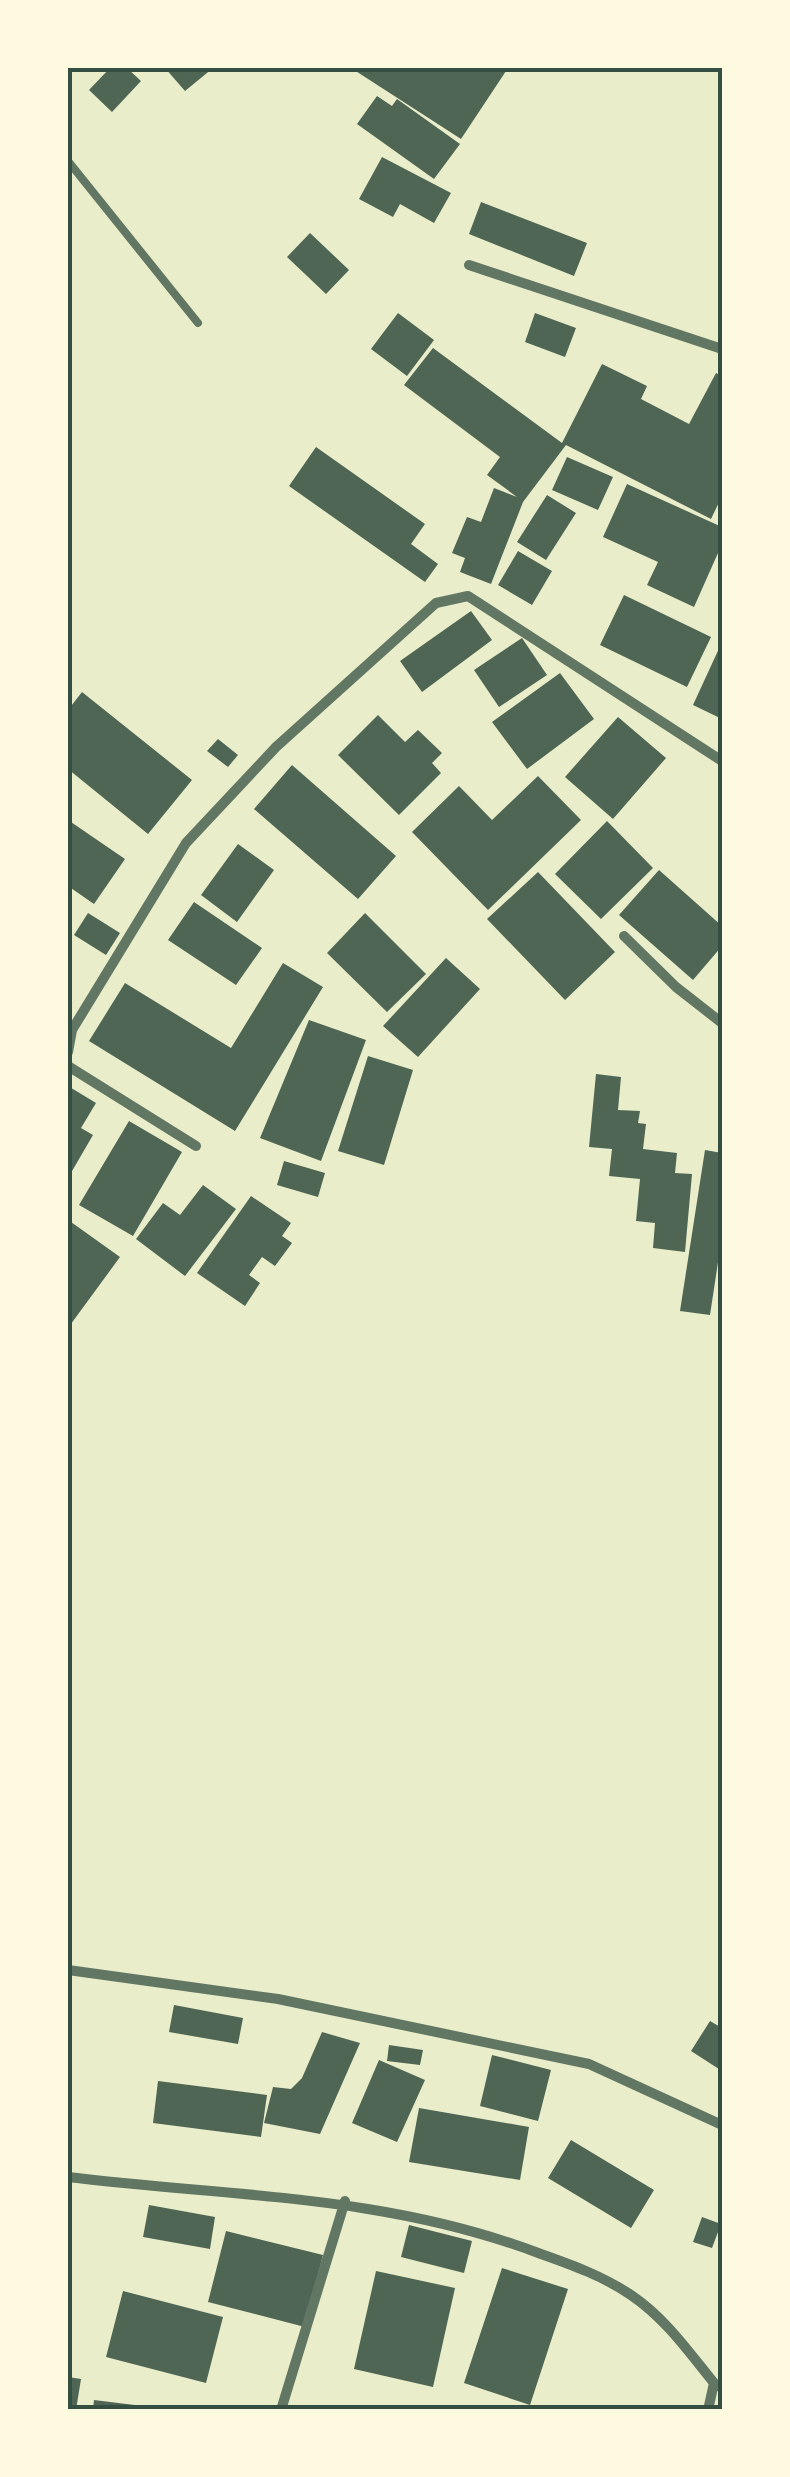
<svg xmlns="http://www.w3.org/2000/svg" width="790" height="2477" font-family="'Exo 2',sans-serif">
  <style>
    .building { fill: #4f6655 }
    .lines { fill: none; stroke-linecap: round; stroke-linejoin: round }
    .service { stroke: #617663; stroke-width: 8 }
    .minor { stroke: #617663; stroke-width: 10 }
    .neatline { fill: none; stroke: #344e41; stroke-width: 4 }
  </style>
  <rect width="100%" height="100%" fill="#e9edc9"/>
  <path class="building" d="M 110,68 L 127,68 L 141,81 L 112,112 L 89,90 Z
    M 165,68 L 213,68 L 185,91 Z
    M 351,68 L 508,68 L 461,139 Z
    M 377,96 L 392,106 L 397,99 L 460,144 L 434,179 L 357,124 Z
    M 382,157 L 451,193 L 434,223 L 400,204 L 393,217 L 359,199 Z
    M 481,202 L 587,243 L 574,276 L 469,234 Z
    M 310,233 L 349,270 L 326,294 L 287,257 Z
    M 398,313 L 434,340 L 407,376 L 371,349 Z
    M 535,313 L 576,328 L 565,357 L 525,342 Z
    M 433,348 L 562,443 L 602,364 L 647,386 L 641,399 L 689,424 L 716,373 L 722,376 L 722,496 L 711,519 L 566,445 L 523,502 L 491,584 L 460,572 L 465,558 L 452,553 L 467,517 L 481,522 L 494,488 L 517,497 L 487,475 L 500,457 L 404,385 Z
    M 316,447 L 425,524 L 411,544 L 438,564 L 425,582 L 289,486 Z
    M 567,457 L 613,477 L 598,510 L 552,490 Z
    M 627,484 L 722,527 L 722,544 L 694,607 L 647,585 L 658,562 L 603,537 Z
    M 547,495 L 576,513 L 546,560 L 517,542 Z
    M 518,551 L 552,571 L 532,605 L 498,585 Z
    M 624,595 L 711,637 L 687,687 L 600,645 Z
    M 471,611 L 492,640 L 422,692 L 400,661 Z
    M 522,638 L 547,675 L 499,707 L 474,670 Z
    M 722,642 L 722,719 L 693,705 Z
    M 560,673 L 594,719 L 527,769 L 492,722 Z
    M 82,692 L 192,780 L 148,834 L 68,769 L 68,710 Z
    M 378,715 L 405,742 L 418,730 L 442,753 L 432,763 L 441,773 L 399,815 L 338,755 Z
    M 618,717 L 666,758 L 613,819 L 565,777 Z
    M 218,739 L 238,755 L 228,767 L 207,751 Z
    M 292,765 L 396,856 L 358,899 L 254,809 Z
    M 538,776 L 581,820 L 488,910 L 412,832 L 459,786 L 492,820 Z
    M 68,820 L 125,859 L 94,904 L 68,886 Z
    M 607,821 L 653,868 L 601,919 L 555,874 Z
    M 238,844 L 274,870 L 237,922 L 201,895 Z
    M 659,870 L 722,926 L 722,946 L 693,980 L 619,915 Z
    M 538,872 L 615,952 L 565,1000 L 487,919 Z
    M 194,902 L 262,948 L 236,985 L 168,940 Z
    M 88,913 L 120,933 L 106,955 L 74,935 Z
    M 365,913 L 426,974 L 387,1012 L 327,953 Z
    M 446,958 L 480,989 L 418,1057 L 383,1026 Z
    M 283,963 L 323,987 L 235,1131 L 89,1041 L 125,983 L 231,1048 Z
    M 309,1020 L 366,1040 L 321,1161 L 260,1138 Z
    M 368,1056 L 413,1070 L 384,1165 L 338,1151 Z
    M 596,1074 L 621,1077 L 618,1110 L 640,1111 L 638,1123 L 646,1124 L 643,1149 L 677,1153 L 675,1173 L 692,1174 L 685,1252 L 653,1248 L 655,1223 L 636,1221 L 640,1179 L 609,1176 L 612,1149 L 589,1147 Z
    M 68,1086 L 96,1103 L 81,1128 L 93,1135 L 68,1178 Z
    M 129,1121 L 182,1152 L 133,1236 L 79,1205 Z
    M 705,1150 L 722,1153 L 722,1236 L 710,1315 L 680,1311 Z
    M 284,1161 L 325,1173 L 318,1197 L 277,1185 Z
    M 203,1185 L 236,1209 L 185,1276 L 136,1239 L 163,1203 L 180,1215 Z
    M 251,1196 L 291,1223 L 282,1236 L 292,1243 L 275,1266 L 262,1257 L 249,1275 L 260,1283 L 245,1306 L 197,1273 Z
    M 71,1222 L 120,1257 L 68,1328 L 68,1226 Z
    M 174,2005 L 243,2018 L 238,2044 L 169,2032 Z
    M 710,2021 L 722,2028 L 722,2071 L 691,2051 Z
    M 322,2032 L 360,2043 L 320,2134 L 264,2123 L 273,2087 L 291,2089 L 302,2078 Z
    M 389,2045 L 423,2050 L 420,2065 L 387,2061 Z
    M 492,2055 L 551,2070 L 538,2121 L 480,2106 Z
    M 379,2060 L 425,2080 L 397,2142 L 352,2123 Z
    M 158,2081 L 267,2095 L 261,2137 L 153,2123 Z
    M 419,2108 L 529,2127 L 520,2180 L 409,2162 Z
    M 571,2140 L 654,2190 L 631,2228 L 548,2178 Z
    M 149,2205 L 215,2217 L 210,2249 L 143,2237 Z
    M 702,2217 L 721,2224 L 712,2248 L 693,2242 Z
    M 409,2225 L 472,2241 L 464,2273 L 401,2257 Z
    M 226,2231 L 323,2255 L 305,2327 L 208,2302 Z
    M 502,2268 L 568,2289 L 530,2405 L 464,2383 Z
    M 376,2271 L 455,2288 L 433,2387 L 354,2369 Z
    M 123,2291 L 223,2317 L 206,2383 L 106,2357 Z
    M 68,2377 L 81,2379 L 76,2410 L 68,2410 Z
    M 94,2400 L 151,2407 L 151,2410 L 93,2410 Z"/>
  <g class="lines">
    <path class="service" d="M 68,161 L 198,323"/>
    <path class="minor" d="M 469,265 L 722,349
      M 624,936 L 676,987 L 722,1023
      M 68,1052 L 72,1030 L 186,843 L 276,747 L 436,603 L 468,596 L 722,761
      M 68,1066 L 196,1146
      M 68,1970 L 278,1999 L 589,2064 L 722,2125
      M 68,2177 C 231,2197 384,2194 541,2254 C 572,2265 603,2276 631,2295 C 665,2318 688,2351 714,2383 L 722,2388
      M 281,2410 L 345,2201
      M 708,2410 L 714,2383"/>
  </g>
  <rect width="790" height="2477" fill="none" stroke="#fefae0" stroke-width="140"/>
  <rect x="70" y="70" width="650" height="2337" class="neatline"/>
</svg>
